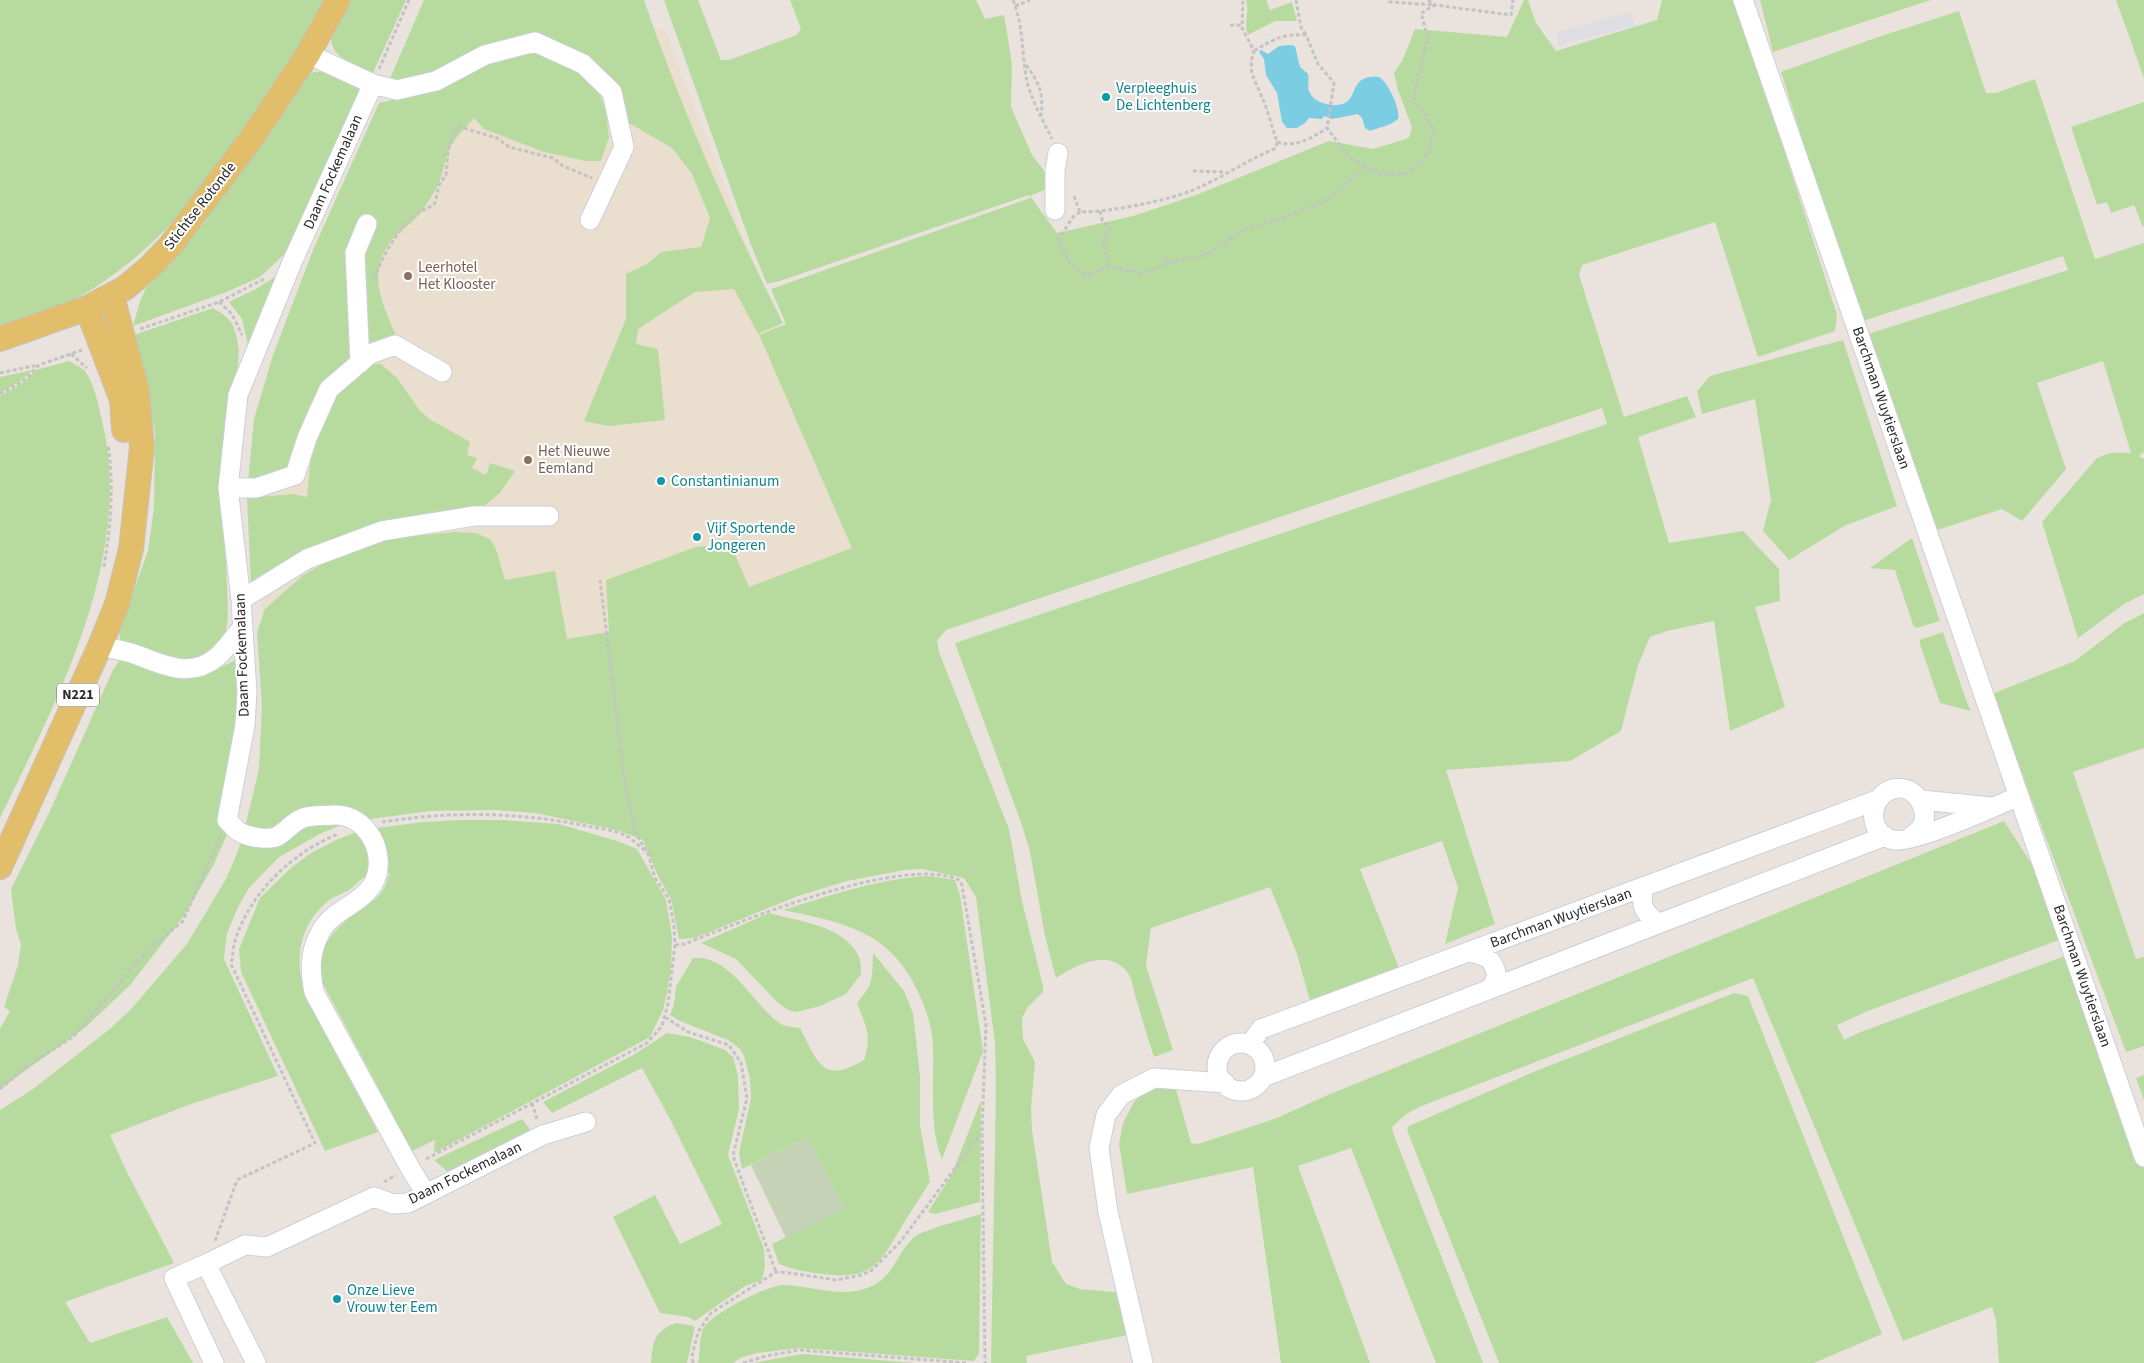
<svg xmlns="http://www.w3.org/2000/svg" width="2144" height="1363" font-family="'Source Sans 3',sans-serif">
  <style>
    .industrial { fill: #dedde3 }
    .education { fill: #eadfce }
    .green { fill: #b7db9e }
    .cemetery { fill: #c5d2b6 }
    .water { fill: #7acde2 }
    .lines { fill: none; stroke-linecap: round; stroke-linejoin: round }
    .minor-casing { stroke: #cbcfda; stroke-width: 21 }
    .major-casing { stroke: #c3c3c3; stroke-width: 26 }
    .path { stroke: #c3c3c3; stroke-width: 3; stroke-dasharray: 4 2.5; stroke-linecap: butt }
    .minor { stroke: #fff; stroke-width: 19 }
    .major { stroke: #e2be6a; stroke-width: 24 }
    .culture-dot { fill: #0f9aa8; stroke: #fff; stroke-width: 2 }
    .education-dot { fill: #8d6e63; stroke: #fff; stroke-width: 2 }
    .labels { text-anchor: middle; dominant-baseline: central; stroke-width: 4; stroke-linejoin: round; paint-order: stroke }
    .shield { fill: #fff; stroke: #696969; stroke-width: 1 }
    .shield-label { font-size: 14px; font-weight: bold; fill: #292929 }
    .culture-label { font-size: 15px; fill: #0d838f; stroke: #fff; text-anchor: start }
    .street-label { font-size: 15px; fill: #292929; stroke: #fff }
    .education-label { font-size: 15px; fill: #785e54; stroke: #fff; text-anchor: start }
  </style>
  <rect width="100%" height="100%" fill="#eae3dd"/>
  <path class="industrial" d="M 1631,12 L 1635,26 L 1559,45 L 1556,32 Z"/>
  <path class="education" d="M 437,0 L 486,0 L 665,30 L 771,308 L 948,736 L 276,799 L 258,560 L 260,431 L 315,270 Z"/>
  <path class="green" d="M 0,0 L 327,0 C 266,101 205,211 106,280 C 74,303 36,317 0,330 Z
    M 350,0 L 406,0 L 373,73 C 357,66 323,56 333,30 C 337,20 345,10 350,0 Z
    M 424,0 L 644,0 C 682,111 730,218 783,323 L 758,334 L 734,289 L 695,292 L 638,329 L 636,344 L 658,349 L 665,420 L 608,426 L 584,421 L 626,319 L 626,274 L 647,264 L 661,252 L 701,247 L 710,218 L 692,174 L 672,148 L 624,120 L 553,41 L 440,70 L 418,79 L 388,83 Z
    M 664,0 L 698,0 L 721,60 L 729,60 L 797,35 L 801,29 L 790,0 L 976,0 L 985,19 L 1004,15 L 1012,64 L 1011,107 L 1032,155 L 1048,176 L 1051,187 L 1030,196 L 1057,233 L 1133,216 L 1196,195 L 1329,141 L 1373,149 L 1409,138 L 1412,127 L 1398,90 L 1394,73 L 1402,61 L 1415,29 L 1507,37 L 1524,0 L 1528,0 L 1536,23 L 1556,51 L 1657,20 L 1662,0 L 1736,0 L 1837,315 L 1835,331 L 1758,357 L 1715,222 L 1582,265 L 1579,275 L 1624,417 L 1687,396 L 1696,417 L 1638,437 L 1669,543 L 1743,531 L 1779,569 L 1780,601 L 1755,607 L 1785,707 L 1730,731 L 1714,621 L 1667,631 L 1650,637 L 1638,665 L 1621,731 L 1570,761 L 1446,770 L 1495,924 L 1445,944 L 1458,888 L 1442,841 L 1360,869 L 1399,968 L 1310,1001 L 1297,954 L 1270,887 L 1151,928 L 1146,966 L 1173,1050 L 1154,1057 C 1147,1036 1141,1015 1135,995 C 1133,988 1132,978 1128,973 C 1109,947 1076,965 1056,978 L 1045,936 L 1030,852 L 1022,825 L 955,643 L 1607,424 L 1602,408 L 946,630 L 937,641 L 939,652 L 1009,829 L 1022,901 L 1043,986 L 1043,992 L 1028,1007 L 1022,1018 L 1023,1039 L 1035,1062 L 1031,1108 L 1032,1130 L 1052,1262 L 1066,1284 L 1080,1289 L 1124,1293 L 1132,1334 L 1026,1356 L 1027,1363 L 991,1363 L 996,1088 L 995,1043 L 976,897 L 964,878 L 922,869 L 905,870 L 847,881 L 798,896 L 695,938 L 679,939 L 671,899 L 658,876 L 643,840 L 617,830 L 535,813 L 495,810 L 430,811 L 348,822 L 320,834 L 279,857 L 249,888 L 238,907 L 227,933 L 224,959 L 278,1076 L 194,1103 L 110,1135 L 126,1170 L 174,1263 L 65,1302 L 90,1343 L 167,1317 L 193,1363 L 0,1363 L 0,1110 L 33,1089 L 111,1028 L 132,1008 L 187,944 L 226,879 L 238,851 L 245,827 L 259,769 L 262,706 L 257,632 L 265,609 L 302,576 L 324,563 L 351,549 L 384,539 L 454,532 L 476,533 L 490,539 L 496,549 L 505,580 L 555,571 L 567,639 L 609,632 L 606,580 L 696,547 L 730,543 L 749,587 L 852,548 L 759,335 L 786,324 L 771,289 L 1030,198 L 1040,224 L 1029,195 L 780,281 L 767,284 L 751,245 Z
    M 1246,0 L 1266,0 L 1270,10 L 1292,2 L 1297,21 L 1275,21 L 1248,35 C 1243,22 1250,13 1246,0 Z
    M 1760,0 L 1931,0 L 1773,52 Z
    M 2116,0 L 2144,0 L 2144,78 Z
    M 1959,11 L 1986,93 L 1996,93 L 2035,79 L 2095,259 L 2144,243 L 2144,452 L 2139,456 L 2144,459 L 2144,594 L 2124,604 L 2078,638 L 2042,522 L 2096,459 C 2108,452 2117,452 2131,453 L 2103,361 L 2037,383 L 2066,469 L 2022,521 L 2002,509 L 1928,533 L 1865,335 L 2068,270 L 2063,256 L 1860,322 L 1781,72 L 1875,38 Z
    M 524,51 L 544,51 L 582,74 L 599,92 L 606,112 L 609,137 L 601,161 L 586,161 L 544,152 L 484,129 L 474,118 C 467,127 457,135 452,144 C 444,159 443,177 435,191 C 428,202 422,213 412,222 C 408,226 402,229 397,234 C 366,266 379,299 396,335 L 376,344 L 322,387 L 309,407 L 301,428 L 293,470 L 248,482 L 254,419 L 273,355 L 313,250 L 379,103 L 405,97 L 469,67 Z
    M 326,71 L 359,85 L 359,92 L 290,249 L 260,277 L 229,291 L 133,326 L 140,301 L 146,288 L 205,222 L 224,191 L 283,114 L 304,78 L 314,72 Z
    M 2144,102 L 2144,226 L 2143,227 L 2134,205 L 2111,213 L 2107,202 L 2097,205 L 2071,127 Z
    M 278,275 L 249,349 L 242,319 L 229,302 L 256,289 Z
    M 213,308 C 234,320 235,326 239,350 L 225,533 L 228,615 L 226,631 L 222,640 L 205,656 L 179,663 L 126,646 L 120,639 L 119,630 L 148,551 L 154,508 L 155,433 L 150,403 L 134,335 Z
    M 1843,340 L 1897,506 L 1844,526 L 1789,560 L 1763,531 L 1771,499 L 1755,399 L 1702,414 L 1697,391 L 1710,376 Z
    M 69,361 C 74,364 81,367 85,371 C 95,385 98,405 102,421 C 135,556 57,700 0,818 L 0,396 L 24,382 L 36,370 Z
    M 369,364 L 381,364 L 397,378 L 420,411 L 431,420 L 470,442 L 467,455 L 477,458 L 472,468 L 486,475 L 490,463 L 515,471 L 500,493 L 484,506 L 422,514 L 383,523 L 251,586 L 247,498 L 293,494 L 307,497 L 312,445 L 331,400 Z
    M 32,370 L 22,380 L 0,393 L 0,377 Z
    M 1912,538 L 1940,621 L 1916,628 L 1913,625 L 1895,570 L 1870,568 Z
    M 2144,613 L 2144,748 L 2073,772 L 2136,959 L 2144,957 L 2144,1046 L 2126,1052 L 1992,694 L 2075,661 L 2123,624 Z
    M 1943,632 L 1967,703 L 1971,711 L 1940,703 L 1920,644 L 1920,640 Z
    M 124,659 L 195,675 L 212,672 L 237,659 L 242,660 L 235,799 L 226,837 L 214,864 L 186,913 L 131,984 L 86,1027 L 0,1089 L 0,1029 L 10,1011 L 4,1007 L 18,965 L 21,945 L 16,929 L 11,889 L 49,813 L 113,670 L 119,661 Z
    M 461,820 L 502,820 L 559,824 L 617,841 L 637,849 L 666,900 L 672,937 L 671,968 L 667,993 L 663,1010 L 650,1037 L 434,1153 L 435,1140 L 412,1151 L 322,982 C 316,945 333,930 361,909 C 367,904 376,900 380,894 C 385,889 387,879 390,873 C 382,874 370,874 363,878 C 358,881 354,887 349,890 C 342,894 334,896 328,901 C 297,927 293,965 308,1002 L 378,1132 L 325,1151 L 241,972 L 239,949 L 260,898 L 292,867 L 311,853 L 336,840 L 361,830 L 424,822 Z
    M 2004,821 L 2033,866 L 2059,940 L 1868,1011 L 1837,1025 L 1844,1040 L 1861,1032 L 2065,956 L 2144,1166 L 2144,1363 L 1999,1363 L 1996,1321 L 1992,1307 L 1903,1341 L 1753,978 L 1419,1107 L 1405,1115 L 1392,1127 L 1393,1133 L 1483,1363 L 1436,1363 L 1351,1148 L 1298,1166 L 1370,1363 L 1281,1363 L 1253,1167 L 1127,1194 L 1119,1144 L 1123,1123 L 1134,1102 L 1150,1085 L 1172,1075 L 1191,1143 L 1198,1144 L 1277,1118 L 1330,1094 Z
    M 930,876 L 955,880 L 960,895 L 983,1051 L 942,1159 C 929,1129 934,1082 933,1049 C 933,1029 927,1012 919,994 C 891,931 845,923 783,910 C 831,895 881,878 930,876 Z
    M 769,913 C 797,921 843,925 858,955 C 861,961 861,968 861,974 L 846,994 L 820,1006 L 797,1012 L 788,1010 L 778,1003 L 736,959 L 701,943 Z
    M 873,953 L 904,991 L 913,1013 L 920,1076 L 920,1125 L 930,1182 C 922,1195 913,1208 905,1221 C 881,1261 875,1281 823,1274 C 807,1272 794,1270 779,1264 L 772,1244 L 844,1209 L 807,1137 L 742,1169 L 739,1153 L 751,1098 L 750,1079 L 744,1056 L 740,1049 L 728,1040 L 680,1021 L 670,1015 L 674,1004 L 676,987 L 693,958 C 732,955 753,1006 781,1024 C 786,1027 794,1027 800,1028 C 818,1062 822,1085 864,1060 C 872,1035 866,1027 857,1003 C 874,983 872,979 873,953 Z
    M 1734,993 L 1748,996 L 1882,1334 L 1814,1363 L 1499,1363 L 1407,1130 L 1409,1126 L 1531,1073 Z
    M 667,1033 L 690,1037 L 712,1045 L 725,1050 L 733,1057 L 738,1076 L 739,1109 L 728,1155 L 764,1249 L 765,1267 L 762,1280 L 745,1286 L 695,1321 L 688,1317 L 660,1313 L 613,1217 L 655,1195 L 680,1244 L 722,1224 L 670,1119 L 642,1068 L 552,1113 L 543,1102 L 635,1054 Z
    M 2144,1075 L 2144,1100 L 2136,1078 Z
    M 981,1100 L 980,1202 L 935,1214 L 928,1212 L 952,1174 Z
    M 522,1119 L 532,1132 L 450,1174 L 434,1160 Z
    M 981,1214 L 979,1353 L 974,1361 L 800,1348 L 757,1353 L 740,1358 L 733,1363 L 698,1363 C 700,1353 699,1339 703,1329 C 709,1315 769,1284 785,1285 C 811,1286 838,1297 864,1289 C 894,1280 895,1255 913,1238 C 924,1229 966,1219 981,1214 Z
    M 676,1323 L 695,1326 L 687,1363 L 651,1363 C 653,1341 654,1331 676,1323 Z
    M 802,1354 L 915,1363 L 753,1363 Z"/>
  <path class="cemetery" d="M 807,1137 L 844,1209 L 786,1238 L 751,1165 Z"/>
  <path class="water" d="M 1290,45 L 1295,46 L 1300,67 L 1308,74 C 1310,81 1306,87 1310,93 C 1315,104 1335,108 1345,103 C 1358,97 1350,74 1379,77 C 1388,82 1401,110 1398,119 C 1390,126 1380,127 1370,131 L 1365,128 L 1362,118 L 1358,114 L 1332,119 L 1324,116 L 1322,119 L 1309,118 L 1305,123 L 1297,128 L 1287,128 L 1282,122 L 1277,93 L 1266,75 L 1264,59 L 1259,52 L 1261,50 L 1268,54 L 1279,46 Z"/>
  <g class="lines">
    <defs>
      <path id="minor" d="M 1743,0 L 2144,1157
        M 308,54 L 373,84 L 397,90 L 436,81 L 485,55 L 535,42 L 583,64 L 612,92 L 624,147 L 590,220
        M 373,84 L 293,260 L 238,395 L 228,488 L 241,600 L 247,692 L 245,725 L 227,820 C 230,823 234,828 238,831 C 247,837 268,841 278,836 C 286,831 294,821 303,818 C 312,815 324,816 333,815 C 367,813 389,855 373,884 C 360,905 330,911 320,933 C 309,953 310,971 314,992 L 410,1168 L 426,1194
        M 1055,210 L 1055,171 L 1058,153
        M 360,363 L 355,253 L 367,224
        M 228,488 L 256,488 L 295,475 L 307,438 L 329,389 L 370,354 L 395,345 L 442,372
        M 241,600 L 307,559 L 382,531 L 474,516 L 549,516
        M 100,646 C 111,649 123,650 134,654 C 163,664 189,680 217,657 C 226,649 234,637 242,628
        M 1921,800 L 1992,807
        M 1909,838 C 1913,835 1918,832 1921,828 C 1932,811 1915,783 1893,789 C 1868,796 1866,835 1894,840 C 1913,844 1998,805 2019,796
        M 1644,887 C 1640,906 1643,912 1658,923
        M 1469,952 C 1487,956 1493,957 1497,977 L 1491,988
        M1217 1067a24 24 0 1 1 48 0a24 24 0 1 1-48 0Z
        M 1250,1044 L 1261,1029 L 1877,800
        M 1263,1077 L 1885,836
        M 206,1264 L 245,1245 L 267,1247 L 374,1197 L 393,1204 L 408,1203 L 543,1135 L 586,1122
        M 214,1363 L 174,1278 L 206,1264 L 256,1363
        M 1143,1363 L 1108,1212 L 1099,1148 L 1106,1115 L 1121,1095 L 1154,1078 L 1225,1083"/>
      <path id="major" d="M 87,308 L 122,400 L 124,430
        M 0,339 L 87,308 L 125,288 L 150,267 L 170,246 L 249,142 L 308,54 L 338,0
        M 0,867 L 100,646 L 117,604 L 131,549 L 142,447 L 137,391 L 112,296"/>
    </defs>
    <use href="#minor" class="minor-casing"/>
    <use href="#major" class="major-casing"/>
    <path class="path" d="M 1013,0 C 1023,24 1022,52 1026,77 C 1030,98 1043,120 1052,139
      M 1296,0 L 1301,27 L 1306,35
      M 1428,0 L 1435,5 L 1511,15 L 1513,0
      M 1015,6 L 1030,0
      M 1230,25 L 1242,25
      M 1254,51 C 1272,40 1284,33 1306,35 L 1318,64 L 1334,83 L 1327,128 L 1349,157 L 1384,175 L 1408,173 L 1429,153 L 1433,128 L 1413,98 L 1428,38 L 1421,13 L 1435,5 L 1390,2 L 1389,0
      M 1026,65 C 1039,82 1044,94 1041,116
      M 379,69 L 409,0
      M 1277,142 C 1296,148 1312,138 1327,128
      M 1193,171 L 1225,172
      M 1074,196 L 1080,212 C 1110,212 1166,201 1193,190 C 1222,178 1247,160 1276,148 L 1277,142 L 1265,104 L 1252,74 L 1251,61 L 1254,51 L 1242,28 L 1243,0
      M 1100,211 L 1102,220 L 1110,229 L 1103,241 L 1109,266 L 1142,274 L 1168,263 L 1207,254 L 1245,229 L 1269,223 L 1328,200 L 1366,166
      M 1080,212 L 1073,217 L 1058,240 L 1070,264 L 1086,275 L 1109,266
      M 1164,255 L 1168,263
      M 375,279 C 380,259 400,225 418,213 C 424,209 430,208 435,203 L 439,185 L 446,175 L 448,151 L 457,126 L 497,138 L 509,147 L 553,158 L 563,166 L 592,178
      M 219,302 L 232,314 L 242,335
      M 140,329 L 219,302 L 266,278
      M 71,354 L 87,368
      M 0,373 L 38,365
      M 0,394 L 23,381 L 39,365 L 82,350
      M 104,567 C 111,525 114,485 108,444
      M 382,822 C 450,811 519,812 587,826 C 601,829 618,830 630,838 C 636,843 642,848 648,853
      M 675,945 L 685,944 C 742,921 903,854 959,880 L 962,885 L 986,1025 L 982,1132 L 985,1363
      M 665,1017 L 688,1032 L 729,1045 L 741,1063 L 747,1098 L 733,1156 L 776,1272
      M 0,1089 L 27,1066 L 73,1037 L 148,950 L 183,921 L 220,837
      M 532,1103 L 537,1119
      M 426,1159 L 647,1043 L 662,1026 L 668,1004 L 675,945 L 674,926 L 669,899 L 655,878 L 648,853 L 636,834 L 625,784 L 600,580
      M 384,1182 L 396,1175
      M 215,1241 L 237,1180 L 315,1143 L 231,964 C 233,956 233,946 236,938 C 251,892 293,852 338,834
      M 693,1363 L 692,1356 L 698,1332 L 711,1313 L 776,1272 L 790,1273 L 836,1280 L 862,1275 L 872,1270 L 901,1241 L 981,1133
      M 743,1363 L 766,1356 L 799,1350 L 967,1363"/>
    <use href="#minor" class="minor"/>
    <use href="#major" class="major"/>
  </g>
  <g class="culture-dot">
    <circle cx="1106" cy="97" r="5"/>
    <circle cx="661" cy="481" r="5"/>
    <circle cx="697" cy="537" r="5"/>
    <circle cx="337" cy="1299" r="5"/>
  </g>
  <g class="education-dot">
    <circle cx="408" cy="276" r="5"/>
    <circle cx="528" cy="460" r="5"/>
  </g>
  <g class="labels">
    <rect class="shield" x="57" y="683.5" width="42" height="23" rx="4"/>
    <g class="shield-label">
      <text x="78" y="695">N221</text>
    </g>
    <g class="culture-label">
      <text x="1116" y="88">Verpleeghuis<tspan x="1116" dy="17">De Lichtenberg</tspan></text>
      <text x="671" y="481">Constantinianum</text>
      <text x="707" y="528">Vijf Sportende<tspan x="707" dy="17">Jongeren</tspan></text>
      <text x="347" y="1290">Onze Lieve<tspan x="347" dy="17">Vrouw ter Eem</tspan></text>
    </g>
    <g class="street-label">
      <text transform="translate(333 172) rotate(-66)">Daam Fockemalaan</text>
      <text transform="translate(200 206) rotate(-52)">Stichtse Rotonde</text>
      <text transform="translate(1881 398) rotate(71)">Barchman Wuytierslaan</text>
      <text transform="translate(242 655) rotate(-92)">Daam Fockemalaan</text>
      <text transform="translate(1561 918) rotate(-20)">Barchman Wuytierslaan</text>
      <text transform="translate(2082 976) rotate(71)">Barchman Wuytierslaan</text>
      <text transform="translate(465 1173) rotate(-26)">Daam Fockemalaan</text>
    </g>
    <g class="education-label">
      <text x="418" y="267">Leerhotel<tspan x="418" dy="17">Het Klooster</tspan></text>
      <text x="538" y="451">Het Nieuwe<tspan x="538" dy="17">Eemland</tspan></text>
    </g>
  </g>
</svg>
